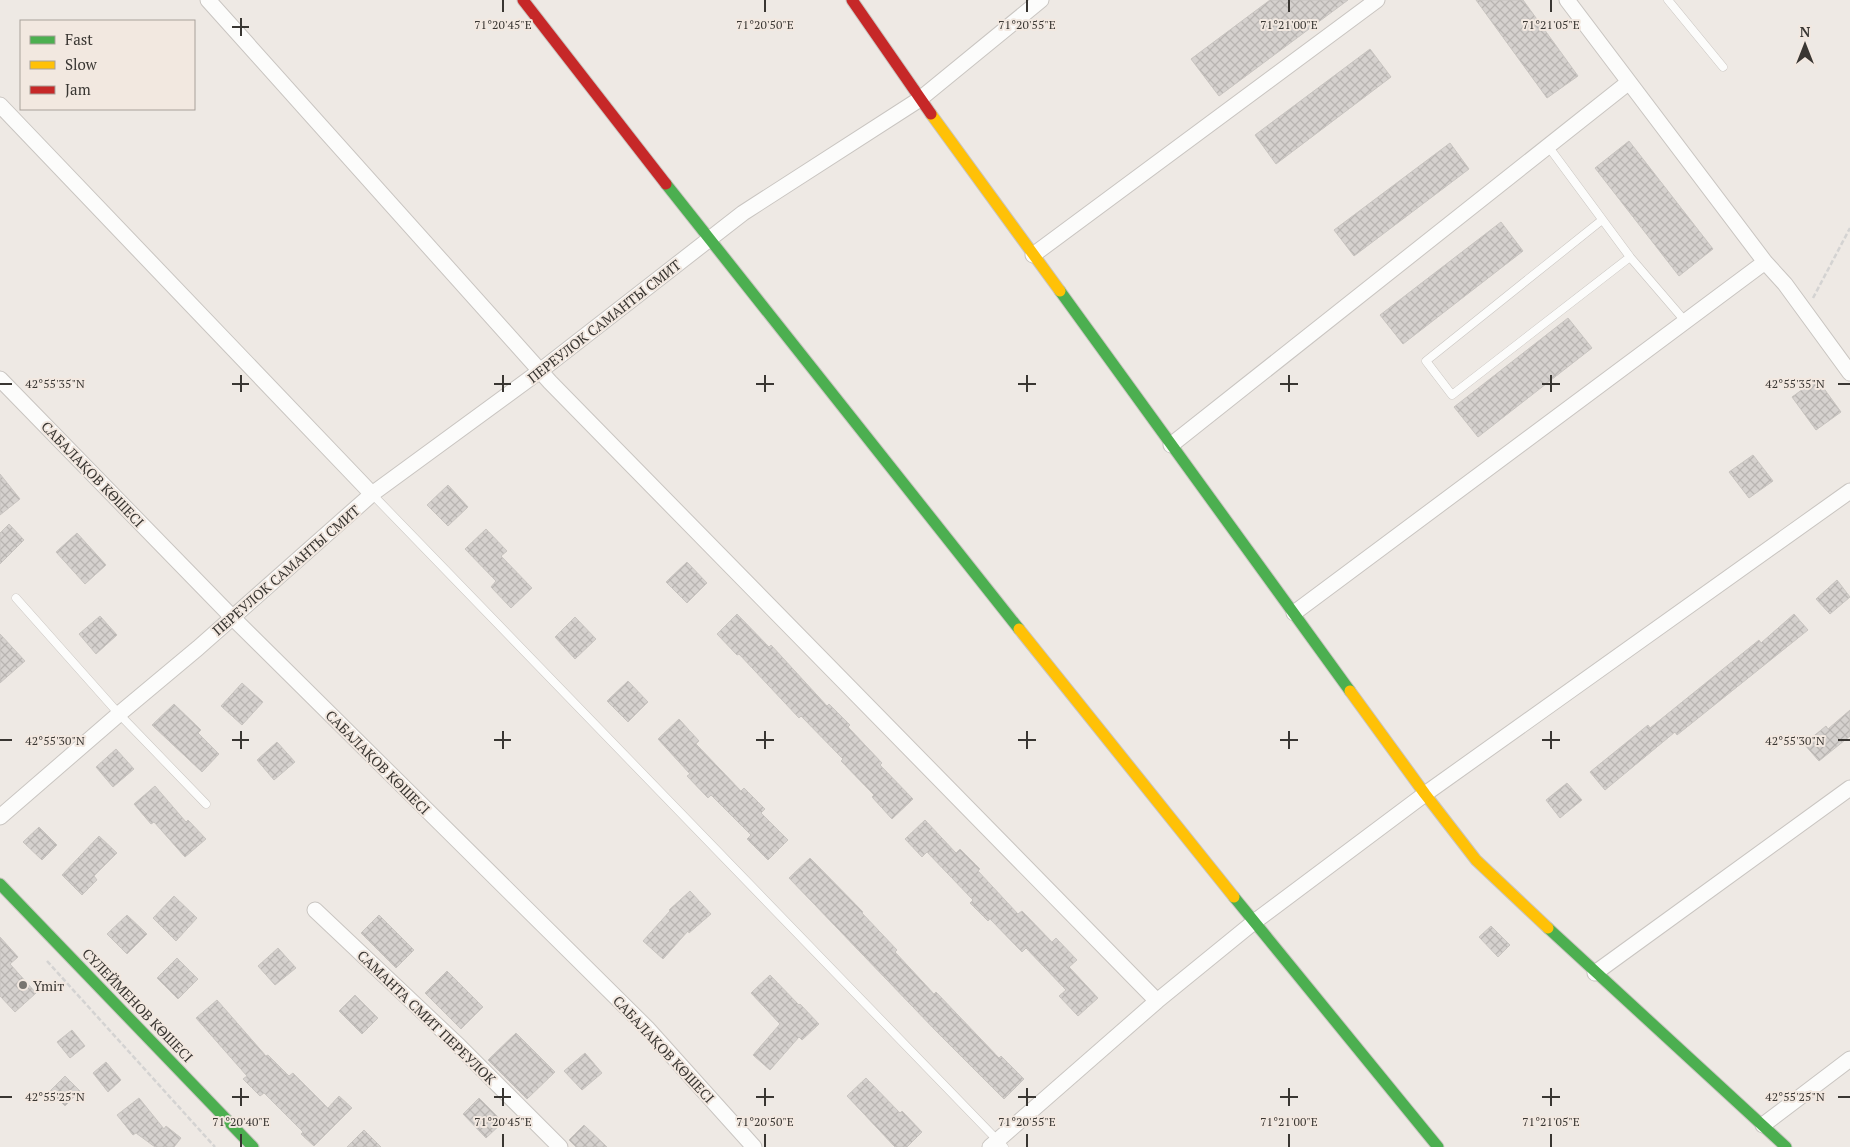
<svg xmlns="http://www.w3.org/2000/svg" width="1850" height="1147" font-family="'PT Serif',serif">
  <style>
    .building { fill: url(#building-cross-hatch); stroke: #c8c4c0 }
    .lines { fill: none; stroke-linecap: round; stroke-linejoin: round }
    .lane-casing { stroke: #c9c5c1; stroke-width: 9 }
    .street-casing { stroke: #c9c5c1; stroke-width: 17 }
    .fast-casing { stroke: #c9c5c1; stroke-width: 13 }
    .slow-casing { stroke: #c9c5c1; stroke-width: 13 }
    .jam-casing { stroke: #c9c5c1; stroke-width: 13 }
    .path { stroke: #d4d3d2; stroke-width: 2.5; stroke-dasharray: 5 2.5; stroke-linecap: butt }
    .lane { stroke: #fcfcfb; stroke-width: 8 }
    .street { stroke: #fcfcfb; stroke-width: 15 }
    .fast { stroke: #4caf50; stroke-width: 11 }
    .slow { stroke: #ffc107; stroke-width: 11 }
    .jam { stroke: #c62828; stroke-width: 11 }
    .ticks { fill: none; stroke: #393632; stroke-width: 2 }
    .poi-dot { fill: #787570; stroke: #f2e8e0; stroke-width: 2 }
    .labels { text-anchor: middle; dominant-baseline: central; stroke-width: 4; stroke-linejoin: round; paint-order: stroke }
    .street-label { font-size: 14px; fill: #393632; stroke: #f2e8e0 }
    .poi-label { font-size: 14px; fill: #393632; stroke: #f2e8e0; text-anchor: start }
    .ticks-label { font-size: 12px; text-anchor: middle; fill: #393632; stroke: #f2e8e0; stroke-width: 4; stroke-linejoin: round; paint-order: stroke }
  </style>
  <defs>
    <pattern id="building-cross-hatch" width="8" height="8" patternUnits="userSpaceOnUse" patternTransform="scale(1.25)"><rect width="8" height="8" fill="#d5d1ce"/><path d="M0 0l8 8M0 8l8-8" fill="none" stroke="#b8b4b1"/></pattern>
  </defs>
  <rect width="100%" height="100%" fill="#eee9e4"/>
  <path class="building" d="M 1270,0 L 1348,0 L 1219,96 L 1191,59 Z
    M 1476,0 L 1523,0 L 1578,76 L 1547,98 Z
    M 1370,49 L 1391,77 L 1276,164 L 1255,135 Z
    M 1629,141 L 1713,249 L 1679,276 L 1595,168 Z
    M 1450,143 L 1469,169 L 1354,256 L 1334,230 Z
    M 1501,222 L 1523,251 L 1403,344 L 1380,315 Z
    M 1568,318 L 1592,348 L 1478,437 L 1454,407 Z
    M 1817,379 L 1841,412 L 1816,430 L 1792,397 Z
    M 1753,455 L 1773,481 L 1749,498 L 1729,472 Z
    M 0,474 L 20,499 L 0,515 Z
    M 448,485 L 468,507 L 448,526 L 427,505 Z
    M 9,524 L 24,540 L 0,564 L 0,533 Z
    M 486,529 L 507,551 L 501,556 L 532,588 L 511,608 L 491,587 L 496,581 L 465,549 Z
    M 77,533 L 106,565 L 85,584 L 56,552 Z
    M 687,562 L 707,583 L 687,603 L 666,582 Z
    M 1837,580 L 1850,597 L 1830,614 L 1816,599 Z
    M 737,614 L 769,647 L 771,645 L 827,706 L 829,704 L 850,725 L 848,727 L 882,763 L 880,765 L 913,799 L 892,819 L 872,797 L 874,795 L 841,761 L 843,759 L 801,716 L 799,718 L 739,654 L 737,655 L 717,634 Z
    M 1794,614 L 1808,630 L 1677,735 L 1675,732 L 1605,790 L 1590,772 L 1648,725 L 1650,728 L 1759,640 L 1761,643 Z
    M 100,616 L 117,635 L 96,654 L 79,634 Z
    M 575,617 L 596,639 L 575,659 L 555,637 Z
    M 0,634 L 25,661 L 0,683 Z
    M 628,681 L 648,702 L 628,722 L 607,701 Z
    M 242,683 L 263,702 L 242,725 L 221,706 Z
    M 174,704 L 201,730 L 198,733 L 219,754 L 202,772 L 152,725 Z
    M 1850,710 L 1850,736 L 1819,761 L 1804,744 L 1826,726 L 1828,729 Z
    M 679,719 L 699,741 L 696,744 L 741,791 L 744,788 L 765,809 L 761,813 L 788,840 L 768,860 L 747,839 L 751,835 L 711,795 L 708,798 L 687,776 L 690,774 L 658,739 Z
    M 277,742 L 295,762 L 274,780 L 257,760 Z
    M 116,749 L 134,769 L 113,787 L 96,767 Z
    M 1567,783 L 1582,800 L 1560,818 L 1546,800 Z
    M 155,786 L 186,822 L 188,820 L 206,839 L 185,857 L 154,822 L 151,824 L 134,804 Z
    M 925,820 L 956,853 L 960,849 L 980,869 L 978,871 L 1018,914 L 1022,911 L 1052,942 L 1056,938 L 1077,960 L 1069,967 L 1098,998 L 1078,1016 L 1059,996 L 1066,990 L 1026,948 L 1022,952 L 990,919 L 988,921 L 970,903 L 973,900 L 927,852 L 922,857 L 905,839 Z
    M 39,827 L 57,845 L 42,860 L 23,842 Z
    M 99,836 L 117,853 L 94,876 L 97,880 L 82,895 L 62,875 Z
    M 810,858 L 863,912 L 862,913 L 897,950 L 895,952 L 934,994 L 936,992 L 999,1058 L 1001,1056 L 1024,1079 L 1004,1099 L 937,1032 L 789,878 Z
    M 690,891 L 711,914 L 689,933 L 688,931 L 663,959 L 643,941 L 670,911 L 669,910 Z
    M 174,896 L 197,918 L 176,941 L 153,918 Z
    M 127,915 L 147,934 L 127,954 L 107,934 Z
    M 379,915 L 414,950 L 396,968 L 361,933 Z
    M 1491,926 L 1510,945 L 1498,957 L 1479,937 Z
    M 0,937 L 18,957 L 10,964 L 36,993 L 15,1012 L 0,996 Z
    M 278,948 L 296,968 L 275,985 L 258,966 Z
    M 177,958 L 198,979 L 178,999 L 157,978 Z
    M 447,971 L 483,1007 L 461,1029 L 425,993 Z
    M 770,975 L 799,1005 L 800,1004 L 819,1024 L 802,1040 L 799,1037 L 770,1070 L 753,1055 L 780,1024 L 751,993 Z
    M 355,995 L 378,1018 L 362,1034 L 339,1011 Z
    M 217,1000 L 266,1056 L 268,1055 L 289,1076 L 293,1073 L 328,1108 L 339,1096 L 352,1108 L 314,1146 L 301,1134 L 303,1132 L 264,1093 L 260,1096 L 243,1079 L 247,1076 L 196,1018 Z
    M 72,1030 L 85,1046 L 70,1058 L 57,1042 Z
    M 516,1033 L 555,1072 L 527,1099 L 488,1060 Z
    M 585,1053 L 602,1073 L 582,1090 L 564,1071 Z
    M 106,1062 L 121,1080 L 108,1092 L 93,1073 Z
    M 65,1076 L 80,1091 L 65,1106 L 50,1091 Z
    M 866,1078 L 900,1113 L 902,1111 L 922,1132 L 907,1147 L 895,1147 L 847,1096 Z
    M 139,1098 L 164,1129 L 166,1126 L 181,1138 L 174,1147 L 155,1147 L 136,1133 L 133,1135 L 117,1115 Z
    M 479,1098 L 503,1122 L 486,1138 L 463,1114 Z
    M 584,1125 L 607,1147 L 576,1147 L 569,1140 Z
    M 364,1130 L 381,1147 L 347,1147 Z"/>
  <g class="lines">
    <defs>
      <path id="lane" d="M 1668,0 L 1723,67
        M 1548,146 L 1630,257 L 1685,321
        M 1602,220 L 1426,361 L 1452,395 L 1630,257
        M 372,494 L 1004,1147
        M 16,598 L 119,714 L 206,804"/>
      <path id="street" d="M 208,0 L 550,382 L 1157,1001
        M 1567,0 L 1765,262 L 1785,284 L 1850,373
        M 0,105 L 372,494
        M 1033,255 L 1377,0
        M 0,379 L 232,617 L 647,1028 L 754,1147
        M 1171,445 L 1629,82
        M 1294,613 L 1765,262
        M 0,817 L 119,714 L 198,648 L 372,494 L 540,371 L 743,213 L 920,99 L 1041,0
        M 315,910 L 459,1046 L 560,1147
        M 1595,973 L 1850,788
        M 1763,1125 L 1850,1059
        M 990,1147 L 1157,1001 L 1254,922 L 1425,794 L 1850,491"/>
      <path id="fast" d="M 666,184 L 1019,629
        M 1060,291 L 1350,691
        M 0,884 L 253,1147
        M 1234,897 L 1438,1147
        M 1548,928 L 1786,1147"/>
      <path id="slow" d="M 931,114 L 1060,291
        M 1019,629 L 1234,897
        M 1350,691 L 1425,794 L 1476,860 L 1548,928"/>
      <path id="jam" d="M 523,0 L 666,184
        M 852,0 L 931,114"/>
    </defs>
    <use href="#lane" class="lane-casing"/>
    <use href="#street" class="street-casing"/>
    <use href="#fast" class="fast-casing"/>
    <use href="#slow" class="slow-casing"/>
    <use href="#jam" class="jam-casing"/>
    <path class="path" d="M 1813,298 L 1850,228
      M 47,961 L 215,1147"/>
    <use href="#lane" class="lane"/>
    <use href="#street" class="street"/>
    <use href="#fast" class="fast"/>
    <use href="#slow" class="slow"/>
    <use href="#jam" class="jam"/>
  </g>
  <path class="ticks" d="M 503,0 L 503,12M 765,0 L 765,12M 1027,0 L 1027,12M 1289,0 L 1289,12M 1551,0 L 1551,12M 241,18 L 241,36M 232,27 L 249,27M 241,375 L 241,392M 503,375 L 503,392M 765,375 L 765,392M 1027,375 L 1027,392M 1289,375 L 1289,392M 1551,375 L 1551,392M 0,384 L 12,384M 232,384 L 249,384M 494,384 L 511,384M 756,384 L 774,384M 1018,384 L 1036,384M 1280,384 L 1298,384M 1542,384 L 1560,384M 1838,384 L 1850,384M 241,731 L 241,749M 503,731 L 503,749M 765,731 L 765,749M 1027,731 L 1027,749M 1289,731 L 1289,749M 1551,731 L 1551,749M 0,740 L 12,740M 232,740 L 249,740M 494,740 L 511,740M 756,740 L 774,740M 1018,740 L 1036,740M 1280,740 L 1298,740M 1542,740 L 1560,740M 1838,740 L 1850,740M 241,1088 L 241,1106M 503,1088 L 503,1106M 765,1088 L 765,1106M 1027,1088 L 1027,1106M 1289,1088 L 1289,1106M 1551,1088 L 1551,1106M 0,1097 L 12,1097M 232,1097 L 249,1097M 494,1097 L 511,1097M 756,1097 L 774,1097M 1018,1097 L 1036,1097M 1280,1097 L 1298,1097M 1542,1097 L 1560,1097M 1838,1097 L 1850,1097M 241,1134 L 241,1147M 503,1134 L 503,1147M 765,1134 L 765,1147M 1027,1134 L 1027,1147M 1289,1134 L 1289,1147M 1551,1134 L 1551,1147"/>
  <circle class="poi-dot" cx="23" cy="985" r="5"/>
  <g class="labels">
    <g class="street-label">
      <text transform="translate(604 321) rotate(-38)">ПЕРЕУЛОК САМАНТЫ СМИТ</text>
      <text transform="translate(93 474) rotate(46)">САБАЛАҚОВ КӨШЕСІ</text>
      <text transform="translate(286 570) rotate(-41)">ПЕРЕУЛОК САМАНТЫ СМИТ</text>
      <text transform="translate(378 762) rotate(45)">САБАЛАҚОВ КӨШЕСІ</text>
      <text transform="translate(138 1005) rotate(46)">СҮЛЕЙМЕНОВ КӨШЕСІ</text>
      <text transform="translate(427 1017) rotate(44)">САМАНТА СМИТ ПЕРЕУЛОК</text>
      <text transform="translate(664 1049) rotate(47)">САБАЛАҚОВ КӨШЕСІ</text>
    </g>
    <g class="poi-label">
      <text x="33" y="985">Ymiт</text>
    </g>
  </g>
  <g class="ticks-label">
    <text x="503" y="29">71°20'45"E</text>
    <text x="765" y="29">71°20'50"E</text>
    <text x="1027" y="29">71°20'55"E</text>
    <text x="1289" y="29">71°21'00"E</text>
    <text x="1551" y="29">71°21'05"E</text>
    <text x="55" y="388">42°55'35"N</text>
    <text x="1795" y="388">42°55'35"N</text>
    <text x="55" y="745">42°55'30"N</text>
    <text x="1795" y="745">42°55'30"N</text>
    <text x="55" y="1101">42°55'25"N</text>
    <text x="1795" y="1101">42°55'25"N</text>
    <text x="241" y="1126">71°20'40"E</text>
    <text x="503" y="1126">71°20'45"E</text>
    <text x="765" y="1126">71°20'50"E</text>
    <text x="1027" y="1126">71°20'55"E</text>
    <text x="1289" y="1126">71°21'00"E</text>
    <text x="1551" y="1126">71°21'05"E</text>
  </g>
  <rect x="20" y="20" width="175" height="90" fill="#f2e8e0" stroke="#a8a19a"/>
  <rect x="30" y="36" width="25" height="8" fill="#4caf50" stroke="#a8a19a"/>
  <text x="65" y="45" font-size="15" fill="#393632">Fast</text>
  <rect x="30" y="61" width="25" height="8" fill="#ffc107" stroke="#a8a19a"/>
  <text x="65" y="70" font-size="15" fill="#393632">Slow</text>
  <rect x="30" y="86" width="25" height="8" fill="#c62828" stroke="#a8a19a"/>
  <text x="65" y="95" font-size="15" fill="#393632">Jam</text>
  <g transform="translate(1805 45)" stroke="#f2e8e0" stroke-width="4" paint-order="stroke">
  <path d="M0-4L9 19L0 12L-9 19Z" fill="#393632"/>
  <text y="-8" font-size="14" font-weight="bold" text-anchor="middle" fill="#393632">N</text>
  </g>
</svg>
